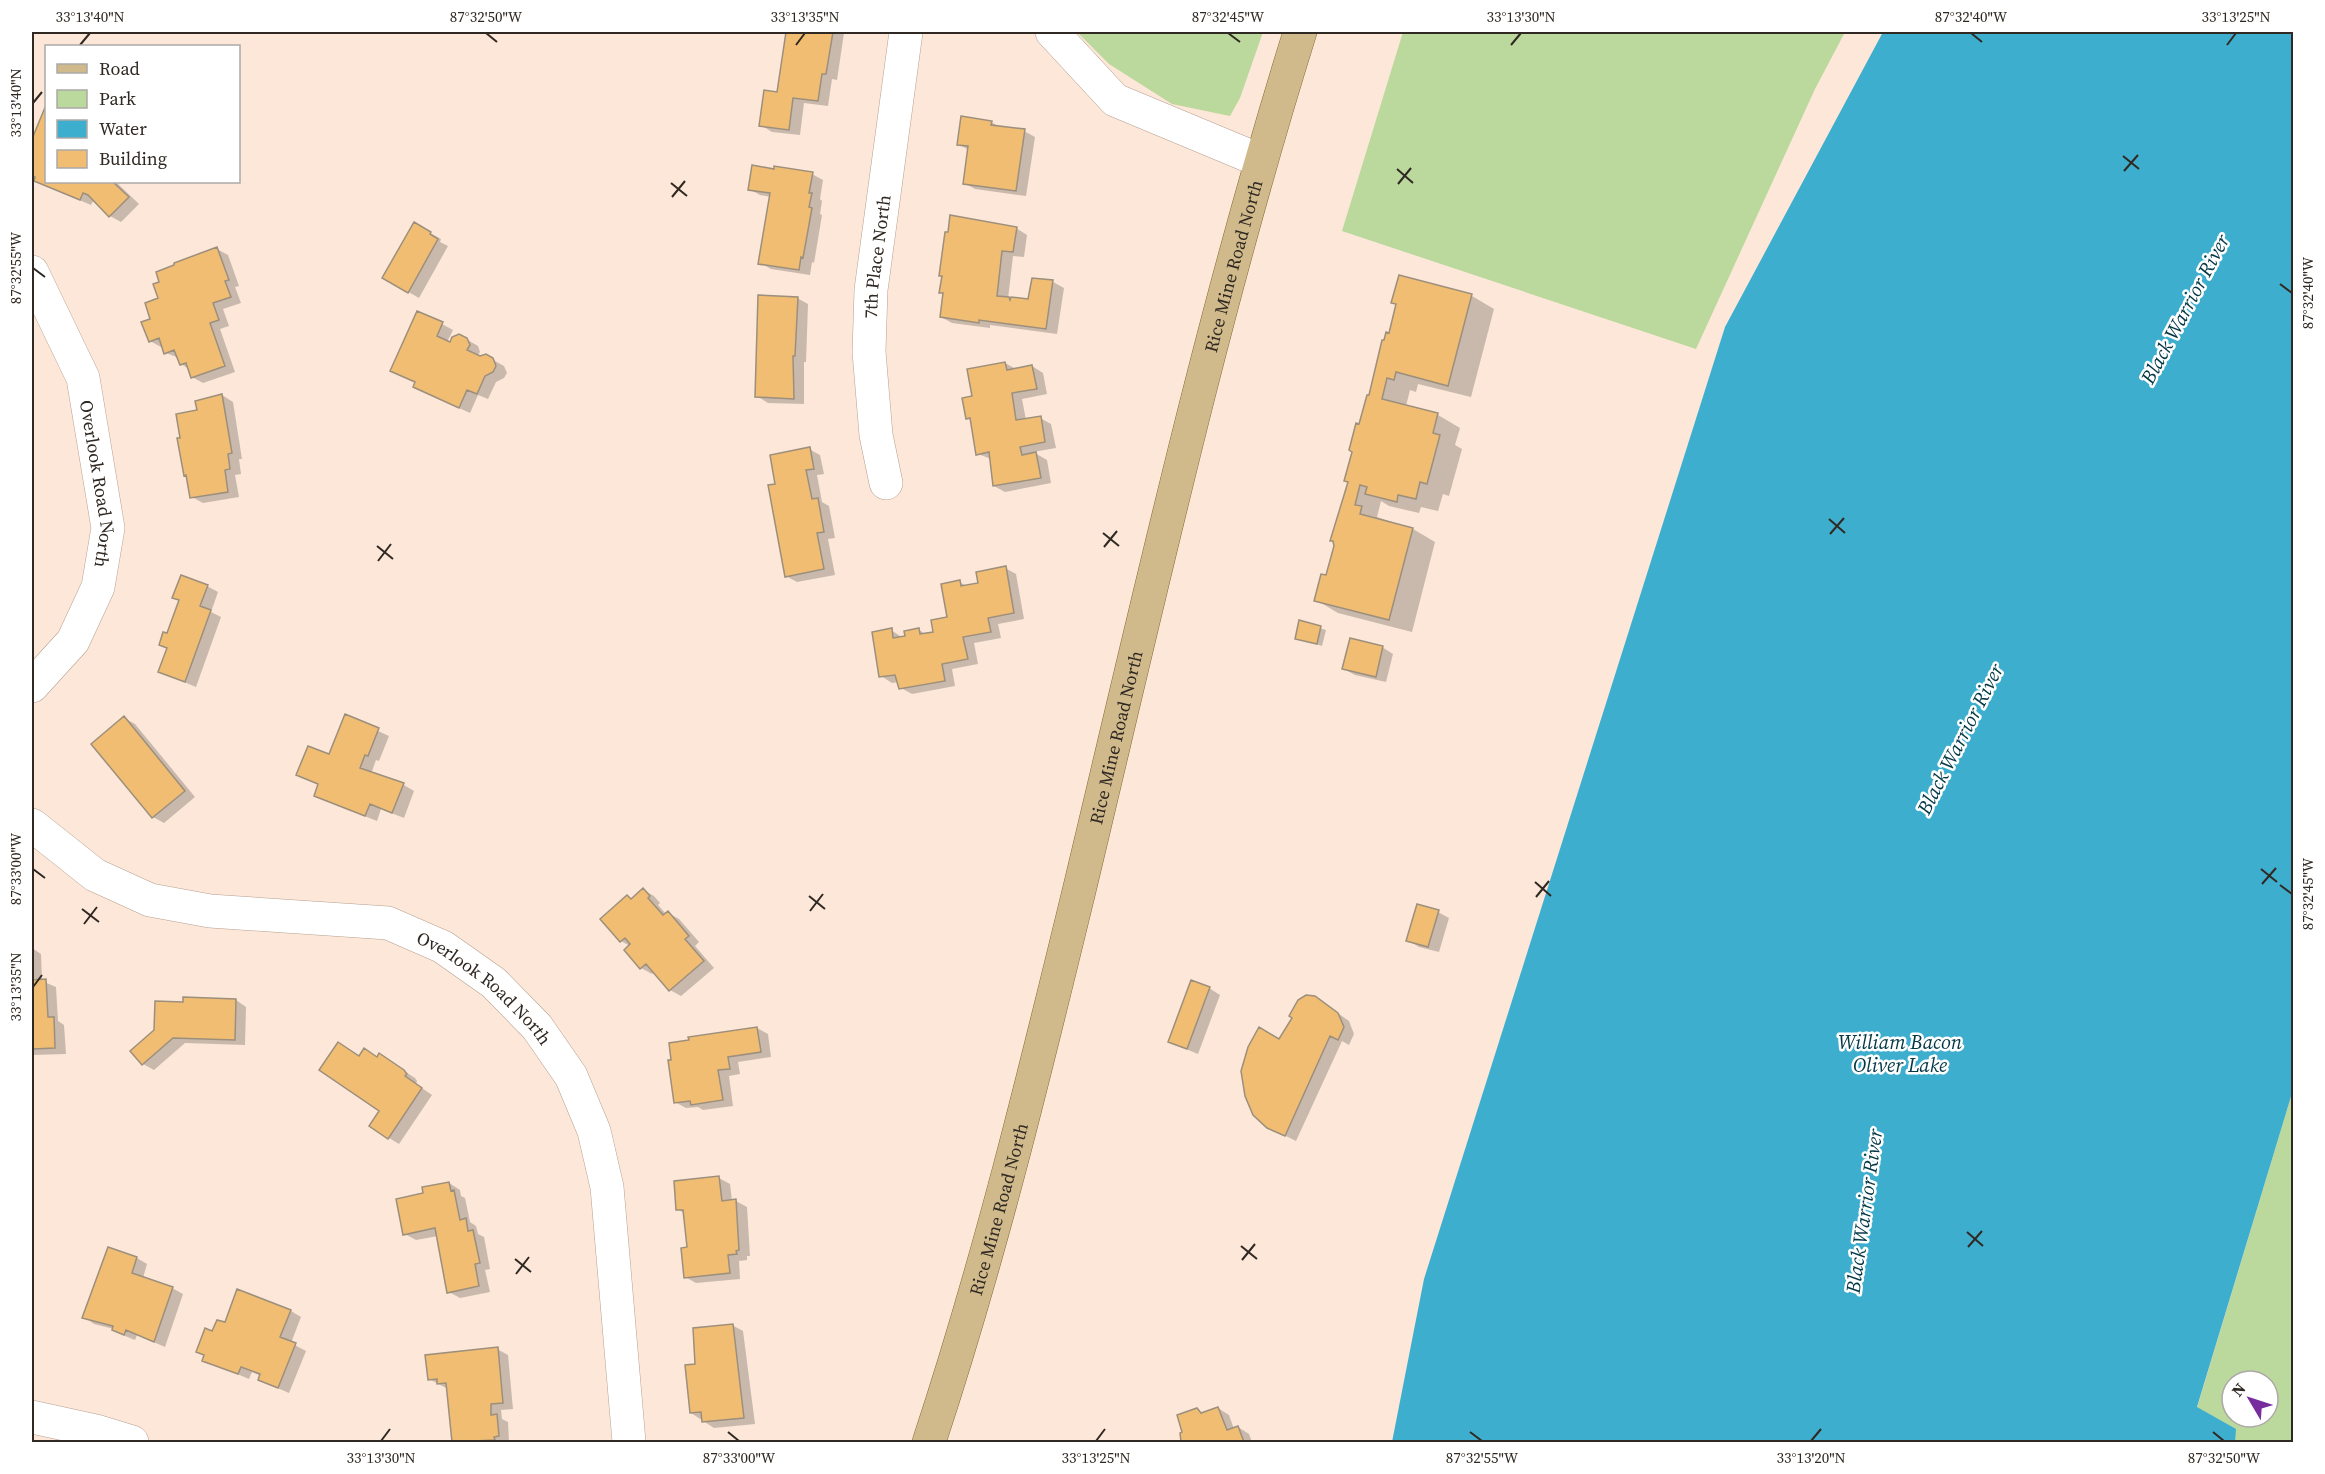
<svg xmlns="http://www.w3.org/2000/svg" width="2325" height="1474" font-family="'Source Serif 4',serif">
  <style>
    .green { fill: #bbd89d; fill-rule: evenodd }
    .water { fill: #3eaecf }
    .shadow { fill: #0003 }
    .building { fill: #f1bd73; stroke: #9c8f7c; stroke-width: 1.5 }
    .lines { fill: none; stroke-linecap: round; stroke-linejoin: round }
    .minor-casing { stroke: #b5a192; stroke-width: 34 }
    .major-casing { stroke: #836935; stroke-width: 34 }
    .minor { stroke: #fff; stroke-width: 33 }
    .major { stroke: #d0ba8b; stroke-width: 33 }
    .ticks { fill: none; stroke: #302923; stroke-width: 2 }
    .labels { text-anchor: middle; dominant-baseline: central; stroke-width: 5; stroke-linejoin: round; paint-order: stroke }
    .street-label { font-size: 18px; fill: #302923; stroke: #fff }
    .water-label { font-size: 20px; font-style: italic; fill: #043846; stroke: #fff }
    .neatline { fill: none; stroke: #302923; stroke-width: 2 }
    .ticks-label { font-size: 15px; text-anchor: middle; fill: #302923 }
  </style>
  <rect width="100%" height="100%" fill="#fce7d8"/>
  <path class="green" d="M 1077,32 L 1263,32 L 1240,98 L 1230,116 L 1172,104 L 1109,64 Z
    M 1403,32 L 1845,32 L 1815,89 L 1696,349 L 1342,231 Z
    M 2293,1090 L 2293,1442 L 2235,1442 L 2235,1429 L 2197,1408 ZM 2232,1381 L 2268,1381 L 2268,1417 L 2232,1417 Z"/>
  <path class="water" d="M 1883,32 L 2293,32 L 2293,1090 L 2197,1407 L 2236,1429 L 2235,1442 L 1392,1442 L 1424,1279 L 1725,327 Z"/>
  <path class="shadow" d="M 787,32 L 844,33 L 837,80 L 832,79 L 828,106 L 804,103 L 800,135 L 772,132 L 761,125 L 778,93 Z
    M 46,108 L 46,182 L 116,182 L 139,204 L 121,222 L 110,216 L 94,199 L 91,205 L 46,186 L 32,176 L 32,143 Z
    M 991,122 L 1000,127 L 1024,131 L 1035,137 L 1026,196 L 975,189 L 964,183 L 969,150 L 958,144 Z
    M 812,174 L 823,180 L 820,199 L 822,201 L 820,214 L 822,215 L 814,263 L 812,262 L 810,275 L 771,269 L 760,263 L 771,197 L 760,195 L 749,189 Z
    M 414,224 L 441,239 L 440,242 L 448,246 L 419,298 L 384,278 Z
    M 1016,228 L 1027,235 L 1024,257 L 1013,256 L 1008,299 L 1030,301 L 1053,282 L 1064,288 L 1057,334 L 990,325 L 990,328 L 952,323 L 941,317 L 945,294 L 941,292 Z
    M 217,249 L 228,255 L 239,286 L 235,287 L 241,303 L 223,309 L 229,326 L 220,329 L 235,372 L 203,383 L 192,377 L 189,369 L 181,364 L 179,358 L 166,353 L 164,346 L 161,347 L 150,341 L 152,320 L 160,299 Z
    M 1400,277 L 1472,296 L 1494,309 L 1471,397 L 1418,384 L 1416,392 L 1410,390 L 1406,406 L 1438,415 L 1460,428 L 1455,445 L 1462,449 L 1449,496 L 1443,494 L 1438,511 L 1421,507 L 1419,513 L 1389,506 L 1381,501 L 1377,517 L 1413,529 L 1435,542 L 1412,632 L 1338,613 L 1316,600 L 1327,577 L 1335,546 L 1360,426 L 1398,304 Z
    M 797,298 L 808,304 L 806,362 L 804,362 L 804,404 L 768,403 L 757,396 Z
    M 442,324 L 453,330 L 447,342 L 450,344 L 466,339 L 478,346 L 480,352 L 477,357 L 486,356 L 504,366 L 507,373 L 504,378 L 496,382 L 488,399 L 478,395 L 470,413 L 426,393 L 417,383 L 392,370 Z
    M 1005,363 L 1016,369 L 1032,366 L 1043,373 L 1047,394 L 1022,399 L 1026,420 L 1040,418 L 1051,424 L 1056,448 L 1033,452 L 1047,460 L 1051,483 L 1005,492 L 994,486 L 991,459 L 978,454 L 972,421 L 967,418 L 973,397 Z
    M 222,395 L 233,402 L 242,459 L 239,459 L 241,474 L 235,475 L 239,497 L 203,503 L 192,497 L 188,477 L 185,475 Z
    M 809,449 L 820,455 L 824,474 L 817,475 L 822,502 L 829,506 L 835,538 L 828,539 L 835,575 L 797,582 L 786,576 Z
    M 1005,568 L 1016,574 L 1024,619 L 998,624 L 1001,638 L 974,643 L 978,664 L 952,669 L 955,686 L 912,694 L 901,688 L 899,682 L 892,683 L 881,676 L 891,630 L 903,638 L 919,630 L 927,635 L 934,633 L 948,618 L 959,582 L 967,586 L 979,584 Z
    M 207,586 L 218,592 L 211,612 L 221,617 L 196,687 L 160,672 L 168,648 L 168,635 Z
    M 1301,622 L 1326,630 L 1322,646 L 1297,638 Z
    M 1382,647 L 1393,654 L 1386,682 L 1355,675 L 1344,669 Z
    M 345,716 L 389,736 L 379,761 L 376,760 L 371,774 L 404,785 L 414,791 L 404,818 L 381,809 L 377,821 L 326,801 L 316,795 L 319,785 L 298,775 L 330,756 Z
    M 124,718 L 135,724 L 195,797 L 164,823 L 153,817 Z
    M 643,890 L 654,896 L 660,903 L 658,905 L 666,914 L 668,913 L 679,919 L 699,942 L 695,946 L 714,968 L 681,996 L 670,990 L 654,972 L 652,974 L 641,968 L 630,946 L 621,941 L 628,897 L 632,899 Z
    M 1438,912 L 1449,918 L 1439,952 L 1419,947 L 1408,940 Z
    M 32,948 L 41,954 L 42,981 L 56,987 L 58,1021 L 64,1025 L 66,1054 L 32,1055 Z
    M 1209,988 L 1220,995 L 1198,1054 L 1169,1042 Z
    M 1315,997 L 1349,1021 L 1354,1034 L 1349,1045 L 1342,1041 L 1296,1141 L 1268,1127 L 1280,1041 L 1294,1017 Z
    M 236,1000 L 246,1007 L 245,1045 L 185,1043 L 154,1070 L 143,1064 L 184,1004 Z
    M 757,1028 L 768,1034 L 771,1057 L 738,1062 L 740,1074 L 729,1076 L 733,1106 L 703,1110 L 698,1107 L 686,1108 L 675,1102 Z
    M 359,1057 L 390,1062 L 415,1078 L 417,1081 L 416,1084 L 432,1095 L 399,1144 L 389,1138 L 381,1111 Z
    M 719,1178 L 730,1184 L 732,1201 L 736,1201 L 747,1207 L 750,1256 L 747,1256 L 747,1260 L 739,1261 L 740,1279 L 696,1283 L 685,1277 L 688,1249 L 685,1214 L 678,1209 Z
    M 449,1183 L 460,1190 L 461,1196 L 465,1198 L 470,1222 L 476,1226 L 478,1234 L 484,1237 L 490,1269 L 485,1270 L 490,1292 L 460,1298 L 449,1292 L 438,1236 L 416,1240 L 405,1234 L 425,1194 Z
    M 137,1258 L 147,1264 L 143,1278 L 172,1288 L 183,1294 L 165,1347 L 137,1335 L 135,1340 L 125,1336 L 114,1329 L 94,1324 L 84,1317 Z
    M 291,1311 L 301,1317 L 291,1343 L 306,1351 L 289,1393 L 259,1380 L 261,1376 L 252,1372 L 249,1379 L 204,1360 L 213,1333 L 226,1324 Z
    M 732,1325 L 743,1331 L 755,1424 L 714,1428 L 691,1413 L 697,1365 Z
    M 497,1349 L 508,1355 L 513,1409 L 501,1410 L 502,1419 L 508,1422 L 509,1442 L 453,1442 L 448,1389 L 429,1379 Z
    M 1218,1408 L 1229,1415 L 1234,1429 L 1238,1427 L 1249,1434 L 1252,1442 L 1183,1442 L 1182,1434 L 1197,1410 L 1203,1414 Z"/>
  <path class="building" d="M 786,32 L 833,32 L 826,74 L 822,74 L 818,101 L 793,98 L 789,130 L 759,126 L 764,90 L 777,92 Z
    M 46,105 L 46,182 L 113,182 L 129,197 L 109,217 L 88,195 L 83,193 L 80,200 L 34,181 L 35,177 L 32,176 L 32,139 Z
    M 961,116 L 992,121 L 991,125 L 1025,129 L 1016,191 L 963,184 L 968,146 L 957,145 Z
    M 752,165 L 774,169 L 774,166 L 813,172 L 809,193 L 812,193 L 809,207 L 812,208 L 803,258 L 801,257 L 799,270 L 758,264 L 770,193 L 748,190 Z
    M 950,215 L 1017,227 L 1013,252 L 1002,251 L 997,296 L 1009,297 L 1010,300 L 1011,297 L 1028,299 L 1032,278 L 1053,280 L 1046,329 L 979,320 L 979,323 L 940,317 L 943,293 L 939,293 L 942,276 L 939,276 L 945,232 L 948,232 Z
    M 414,222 L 431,232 L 430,234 L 438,239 L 408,293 L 382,278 Z
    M 217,247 L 229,280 L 225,281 L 231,297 L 213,303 L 219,320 L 210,323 L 225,366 L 191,378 L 186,363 L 180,365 L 174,350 L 164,354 L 159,338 L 149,342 L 141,322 L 150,319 L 145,303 L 158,298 L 153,284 L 159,282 L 156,272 L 174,265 L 174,263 Z
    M 1399,275 L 1472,294 L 1448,386 L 1396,372 L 1394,380 L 1387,378 L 1382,399 L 1438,413 L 1433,433 L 1440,435 L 1427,484 L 1420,482 L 1416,499 L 1398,495 L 1397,502 L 1365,494 L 1367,487 L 1360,485 L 1355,505 L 1362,506 L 1360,514 L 1413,528 L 1389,620 L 1314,601 L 1321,574 L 1326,575 L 1334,546 L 1333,541 L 1330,541 L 1348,482 L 1344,481 L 1352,452 L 1349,450 L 1356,423 L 1359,424 L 1367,395 L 1369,395 L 1382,340 L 1384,340 L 1386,332 L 1389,333 L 1396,304 L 1391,303 Z
    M 758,295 L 798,297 L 795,356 L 793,356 L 794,399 L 755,397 Z
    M 417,311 L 443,322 L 437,336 L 450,342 L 452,337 L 459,334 L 467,338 L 470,345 L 467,350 L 480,356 L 486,354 L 493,358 L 496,366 L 493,372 L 485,376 L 477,394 L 467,390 L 459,408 L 413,387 L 415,382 L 390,371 Z
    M 1005,362 L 1007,370 L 1032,365 L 1037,389 L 1012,393 L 1016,420 L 1041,416 L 1045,442 L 1020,447 L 1022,455 L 1036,452 L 1041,478 L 993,486 L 989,452 L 976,455 L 970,418 L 966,419 L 962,398 L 972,396 L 967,369 Z
    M 222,394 L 232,453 L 228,454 L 230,469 L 225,470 L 228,492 L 190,498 L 186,475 L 184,476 L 177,438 L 180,438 L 176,414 L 197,410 L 195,401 Z
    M 810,447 L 814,469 L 806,470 L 812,499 L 818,498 L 824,532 L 817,533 L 824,569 L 785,577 L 768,485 L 775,484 L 770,455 Z
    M 1006,566 L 1014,613 L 988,618 L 991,632 L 963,637 L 968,659 L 942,664 L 945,681 L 899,689 L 895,675 L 879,677 L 872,632 L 892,628 L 893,638 L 905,636 L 904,631 L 919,628 L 920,634 L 933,632 L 931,620 L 947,617 L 941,584 L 960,580 L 961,586 L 978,583 L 976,572 Z
    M 181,575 L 208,585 L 200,606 L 211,610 L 185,682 L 158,672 L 167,648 L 159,645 L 163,632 L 167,633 L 179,600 L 172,598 Z
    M 1299,620 L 1321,626 L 1317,644 L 1295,639 Z
    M 1350,638 L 1383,646 L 1376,677 L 1342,669 Z
    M 345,714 L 379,728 L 368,756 L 365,755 L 360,768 L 404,783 L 392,813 L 370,804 L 365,816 L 314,796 L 318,784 L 296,775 L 308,746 L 329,754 Z
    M 124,716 L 185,791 L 152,818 L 91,744 Z
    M 643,888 L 650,896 L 648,898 L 663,915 L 668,911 L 689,936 L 685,939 L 704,961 L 669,991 L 646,964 L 640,969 L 624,950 L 630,944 L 625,938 L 620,942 L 600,919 L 627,895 L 631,899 Z
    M 1417,904 L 1439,910 L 1428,947 L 1406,941 Z
    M 32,966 L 32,980 L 46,979 L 48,1017 L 54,1017 L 55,1048 L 32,1049 Z
    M 1191,980 L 1210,987 L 1187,1049 L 1168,1042 Z
    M 1306,995 L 1315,996 L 1338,1013 L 1344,1027 L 1338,1040 L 1330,1036 L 1285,1136 L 1267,1128 L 1253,1115 L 1245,1096 L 1241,1071 L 1248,1047 L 1259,1027 L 1279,1039 L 1292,1018 L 1289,1016 L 1298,1000 Z
    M 183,997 L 236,999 L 235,1040 L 173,1038 L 142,1065 L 130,1051 L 154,1030 L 155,1001 L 183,1002 Z
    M 757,1027 L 761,1052 L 728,1057 L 730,1069 L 718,1070 L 723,1100 L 691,1105 L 690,1101 L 674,1103 L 668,1060 L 671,1060 L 669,1043 L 689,1040 L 688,1037 Z
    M 338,1042 L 359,1056 L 364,1048 L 377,1057 L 379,1053 L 404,1070 L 407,1074 L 405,1076 L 422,1088 L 388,1139 L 369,1126 L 379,1111 L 319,1070 Z
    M 719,1176 L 722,1201 L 736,1199 L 739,1250 L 736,1251 L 737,1254 L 728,1255 L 730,1273 L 684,1278 L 681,1248 L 687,1247 L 683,1210 L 676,1210 L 674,1181 Z
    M 449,1182 L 451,1191 L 454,1190 L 460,1220 L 466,1218 L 468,1231 L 473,1230 L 480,1263 L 475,1264 L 479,1286 L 447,1293 L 435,1228 L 403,1235 L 396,1199 L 423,1193 L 422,1187 Z
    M 108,1247 L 137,1257 L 132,1273 L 173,1287 L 154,1342 L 126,1330 L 124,1335 L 112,1330 L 113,1326 L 82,1318 Z
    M 237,1289 L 291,1310 L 280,1337 L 296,1343 L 278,1388 L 258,1380 L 260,1374 L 241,1367 L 238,1374 L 202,1361 L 204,1355 L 196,1352 L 205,1328 L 212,1331 L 217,1320 L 225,1322 Z
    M 733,1324 L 744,1418 L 702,1422 L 701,1412 L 690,1413 L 685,1365 L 695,1364 L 693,1328 Z
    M 498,1347 L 503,1403 L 491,1404 L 491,1415 L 497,1414 L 499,1436 L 494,1437 L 495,1440 L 452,1442 L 446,1383 L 437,1384 L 437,1379 L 428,1380 L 425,1355 Z
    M 1218,1407 L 1227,1430 L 1238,1426 L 1244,1442 L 1181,1442 L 1180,1433 L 1182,1432 L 1177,1415 L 1197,1408 L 1201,1413 Z"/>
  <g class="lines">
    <defs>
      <g id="minor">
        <path d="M 1052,32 L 1115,100 L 1259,160"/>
        <path id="s1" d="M 32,272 L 83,378 L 108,528 L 98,587 L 73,641 L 32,686"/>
        <path id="s2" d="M 886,483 L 876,435 L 869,352 L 871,290 L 906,32"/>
        <path id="s3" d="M 32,825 L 95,875 L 150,900 L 210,911 L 388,923 L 443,947 L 494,983 L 537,1027 L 571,1076 L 594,1131 L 607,1187 L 629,1442"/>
        <path d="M 32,1417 L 96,1431 L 132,1442"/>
      </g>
      <g id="major">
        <path id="s4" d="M 929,1442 C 989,1261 1034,1076 1079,891 C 1148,603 1212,314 1300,32"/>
      </g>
    </defs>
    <use href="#minor" class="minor-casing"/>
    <use href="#major" class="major-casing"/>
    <use href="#minor" class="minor"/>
    <use href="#major" class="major"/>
  </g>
  <path class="ticks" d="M 486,33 L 497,42M 1228,33 L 1240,42M 1971,33 L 1982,42M 80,45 L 90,33M 796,45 L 805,33M 1511,45 L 1521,33M 2227,45 L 2236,33M 33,103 L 42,92M 2123,156 L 2139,169M 1397,169 L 1413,183M 2124,171 L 2138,155M 671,183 L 687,196M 1398,184 L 1411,168M 672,197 L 685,181M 33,268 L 45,277M 2280,284 L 2292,293M 1829,519 L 1845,533M 1103,533 L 1119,546M 1830,534 L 1844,518M 377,546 L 393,559M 1104,547 L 1117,531M 378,561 L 391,544M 33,869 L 45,878M 2261,869 L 2277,882M 1535,882 L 1551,896M 2262,884 L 2276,868M 2280,885 L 2292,894M 809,896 L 825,909M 1536,897 L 1549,881M 82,909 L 99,922M 810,911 L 823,894M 84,924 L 97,907M 33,987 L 42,975M 1967,1232 L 1983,1246M 1241,1246 L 1257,1259M 1968,1247 L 1982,1231M 515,1259 L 531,1272M 1242,1260 L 1255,1244M 516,1274 L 529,1257M 728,1432 L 739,1441M 1470,1432 L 1482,1441M 2213,1432 L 2224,1441M 381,1441 L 390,1429M 1096,1441 L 1105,1429M 1811,1441 L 1821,1429"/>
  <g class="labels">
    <g class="street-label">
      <text stroke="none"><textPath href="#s2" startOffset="228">7th Place North</textPath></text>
      <text stroke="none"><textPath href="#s4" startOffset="1215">Rice Mine Road North</textPath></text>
      <text stroke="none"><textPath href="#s1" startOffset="225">Overlook Road North</textPath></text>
      <text stroke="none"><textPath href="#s4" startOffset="729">Rice Mine Road North</textPath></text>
      <text stroke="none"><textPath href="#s3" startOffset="498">Overlook Road North</textPath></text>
      <text stroke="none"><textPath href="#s4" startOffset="243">Rice Mine Road North</textPath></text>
    </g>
    <g class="water-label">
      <text transform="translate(2185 309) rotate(-62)">Black Warrior River</text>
      <text transform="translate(1960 739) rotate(-63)">Black Warrior River</text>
      <text x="1900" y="1042">William Bacon<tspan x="1900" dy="23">Oliver Lake</tspan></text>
      <text transform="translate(1864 1211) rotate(-82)">Black Warrior River</text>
    </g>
  </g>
  <rect width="2325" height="1474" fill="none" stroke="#ffffff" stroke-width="66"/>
  <rect x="45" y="45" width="195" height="138" fill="#ffffff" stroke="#aca9a7" stroke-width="1.5"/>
  <rect x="57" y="64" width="30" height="9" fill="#d0ba8b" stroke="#aca9a7" stroke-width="1.5"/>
  <text x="99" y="75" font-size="18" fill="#302923">Road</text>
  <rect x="57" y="90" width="30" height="18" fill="#bbd89d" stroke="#aca9a7" stroke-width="1.5"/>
  <text x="99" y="105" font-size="18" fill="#302923">Park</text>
  <rect x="57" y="120" width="30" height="18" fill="#3eaecf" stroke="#aca9a7" stroke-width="1.5"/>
  <text x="99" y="135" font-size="18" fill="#302923">Water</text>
  <rect x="57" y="150" width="30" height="18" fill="#f1bd73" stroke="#aca9a7" stroke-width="1.5"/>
  <text x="99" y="165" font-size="18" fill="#302923">Building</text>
  <g transform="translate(2250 1399) rotate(309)"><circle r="28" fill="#ffffff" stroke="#aca9a7" stroke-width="1.5"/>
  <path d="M0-4.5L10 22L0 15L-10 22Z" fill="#782d9f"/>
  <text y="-9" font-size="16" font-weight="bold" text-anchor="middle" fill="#302923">N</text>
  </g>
  <rect x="33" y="33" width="2259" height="1408" class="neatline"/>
  <g class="ticks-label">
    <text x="90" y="22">33°13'40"N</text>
    <text x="486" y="22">87°32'50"W</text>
    <text x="805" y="22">33°13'35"N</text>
    <text x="1228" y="22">87°32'45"W</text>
    <text x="1521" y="22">33°13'30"N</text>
    <text x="1971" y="22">87°32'40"W</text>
    <text x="2236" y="22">33°13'25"N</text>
    <text transform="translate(16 103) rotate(-90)" y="5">33°13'40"N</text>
    <text transform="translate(16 268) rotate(-90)" y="5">87°32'55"W</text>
    <text transform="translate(2308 293) rotate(-90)" y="5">87°32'40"W</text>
    <text transform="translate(16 869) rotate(-90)" y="5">87°33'00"W</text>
    <text transform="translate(2308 894) rotate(-90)" y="5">87°32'45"W</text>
    <text transform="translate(16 987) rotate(-90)" y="5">33°13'35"N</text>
    <text x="381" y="1463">33°13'30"N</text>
    <text x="739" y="1463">87°33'00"W</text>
    <text x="1096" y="1463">33°13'25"N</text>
    <text x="1482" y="1463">87°32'55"W</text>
    <text x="1811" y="1463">33°13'20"N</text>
    <text x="2224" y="1463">87°32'50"W</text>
  </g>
</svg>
